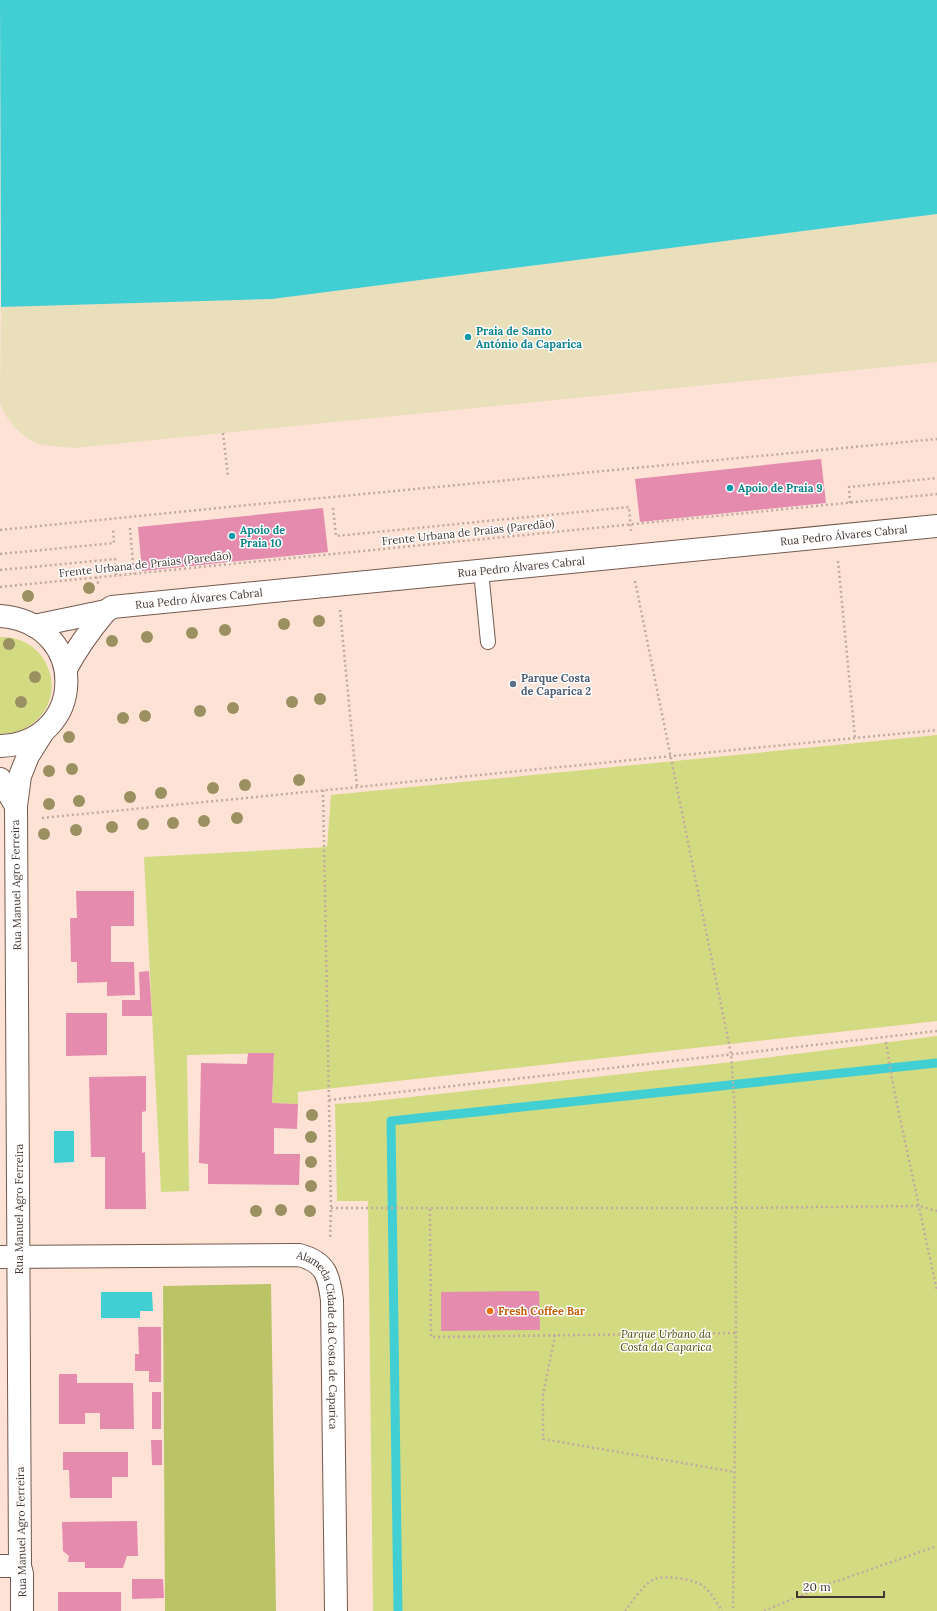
<svg xmlns="http://www.w3.org/2000/svg" width="937" height="1611" font-family="Lora,serif">
  <style>
    .green { fill: #d2db81 }
    .forest { fill: #bbc367 }
    .sand { fill: #e9dfba }
    .water { fill: #42cfd3 }
    .lines { fill: none; stroke-linecap: round; stroke-linejoin: round }
    .stream { stroke: #42cfd3; stroke-width: 9 }
    .building { fill: #e58bae }
    .lane-casing { stroke: #76594d; stroke-width: 16 }
    .street-casing { stroke: #76594d; stroke-width: 24 }
    .path { stroke: #c1aaa0; stroke-width: 2.5; stroke-dasharray: 2 3; stroke-linecap: butt }
    .lane { stroke: #fff; stroke-width: 14 }
    .street { stroke: #fff; stroke-width: 22 }
    .tree { fill: #9a9061 }
    .culture-dot { fill: #0f9aa8; stroke: #fff; stroke-width: 1.5 }
    .service-dot { fill: #5c6f8a; stroke: #fff; stroke-width: 1.5 }
    .food-dot { fill: #e8710a; stroke: #fff; stroke-width: 1.5 }
    .labels { text-anchor: middle; dominant-baseline: central; stroke-width: 3; stroke-linejoin: round; paint-order: stroke }
    .culture-label { font-size: 11px; font-weight: bold; fill: #0d838f; stroke: #fff; text-anchor: start }
    .street-label { font-size: 11px; fill: #443731; stroke: #fff }
    .service-label { font-size: 11px; font-weight: bold; fill: #4e5e75; stroke: #fff; text-anchor: start }
    .food-label { font-size: 11px; font-weight: bold; fill: #c56008; stroke: #fff; text-anchor: start }
    .park-label { font-size: 11px; font-style: italic; fill: #484c02; stroke: #fff }
  </style>
  <rect width="100%" height="100%" fill="#fee2d6"/>
  <path class="green" d="M 0,637 C 51,635 72,701 27,727 C 19,732 10,733 0,734 Z
    M 937,735 L 937,1021 L 298,1092 L 298,1104 L 272,1103 L 274,1053 L 187,1055 L 189,1191 L 161,1192 L 144,857 L 327,847 L 331,795 Z
    M 937,1036 L 937,1611 L 373,1611 L 368,1201 L 337,1201 L 335,1104 L 365,1102 L 732,1062 Z"/>
  <path class="forest" d="M 271,1284 L 276,1611 L 165,1611 L 163,1286 Z"/>
  <path class="sand" d="M 937,214 L 937,362 L 74,448 C 65,447 41,446 34,442 C 19,434 4,418 0,402 L 1,307 L 272,299 Z"/>
  <path class="water" d="M 0,0 L 937,0 L 937,214 L 272,299 L 1,307 Z
    M 54,1131 L 74,1131 L 74,1162 L 54,1163 Z
    M 101,1292 L 152,1292 L 153,1311 L 140,1311 L 140,1318 L 101,1318 Z"/>
  <g class="lines">
    <path class="stream" d="M 398,1611 L 391,1121 L 937,1063"/>
  </g>
  <path class="building" d="M 821,459 L 826,503 L 640,522 L 635,479 Z
    M 323,508 L 328,552 L 142,571 L 138,527 Z
    M 76,891 L 134,891 L 134,926 L 111,926 L 111,962 L 134,962 L 135,995 L 107,996 L 107,982 L 77,983 L 77,962 L 71,962 L 70,918 L 77,918 Z
    M 149,971 L 152,1016 L 122,1016 L 122,1000 L 140,1000 L 139,972 Z
    M 66,1013 L 107,1013 L 107,1055 L 66,1056 Z
    M 248,1053 L 274,1053 L 272,1103 L 298,1104 L 297,1129 L 274,1128 L 274,1154 L 300,1154 L 299,1185 L 208,1184 L 208,1164 L 199,1163 L 201,1063 L 247,1064 Z
    M 146,1076 L 146,1111 L 142,1112 L 142,1153 L 145,1152 L 146,1209 L 105,1209 L 105,1157 L 91,1157 L 89,1077 Z
    M 539,1291 L 540,1330 L 441,1331 L 441,1292 Z
    M 138,1327 L 161,1327 L 161,1382 L 149,1382 L 149,1371 L 135,1371 L 135,1354 L 139,1354 Z
    M 59,1374 L 77,1374 L 77,1383 L 133,1383 L 134,1429 L 100,1429 L 100,1413 L 85,1413 L 85,1424 L 59,1424 Z
    M 152,1392 L 161,1392 L 161,1429 L 152,1429 Z
    M 151,1440 L 162,1440 L 162,1465 L 152,1465 Z
    M 63,1452 L 128,1452 L 128,1477 L 112,1477 L 112,1498 L 70,1498 L 69,1470 L 63,1470 Z
    M 137,1521 L 138,1556 L 127,1556 L 123,1568 L 85,1568 L 85,1562 L 68,1562 L 69,1556 L 63,1551 L 62,1522 Z
    M 132,1579 L 163,1579 L 164,1598 L 132,1599 Z
    M 58,1592 L 121,1592 L 121,1611 L 58,1611 Z"/>
  <g class="lines">
    <defs>
      <path id="lane" d="M 481,571 L 488,642"/>
      <g id="street">
        <path d="M 0,616 C 91,623 86,744 0,746"/>
        <path id="s1" d="M 34,626 L 106,611 L 112,607 L 937,526"/>
        <path d="M 66,669 C 78,646 90,630 106,611"/>
        <path d="M 0,779 L 16,806"/>
        <path id="s2" d="M 0,1257 L 299,1255 C 326,1262 329,1276 332,1300 L 336,1611"/>
        <path d="M 0,1566 L 20,1566"/>
        <path d="M 22,1611 L 22,1574 L 20,1566 L 16,806 L 20,776 L 28,756 L 43,732"/>
      </g>
    </defs>
    <use href="#lane" class="lane-casing"/>
    <use href="#street" class="street-casing"/>
    <path class="path" d="M 223,433 L 228,476
      M 850,503 L 849,487 L 937,478
      M 333,508 L 336,536 L 629,507 L 631,531
      M 130,528 L 134,574
      M 0,530 L 228,507 L 937,439
      M 0,554 L 114,543 L 113,529
      M 838,561 L 855,738
      M 0,570 L 115,559 L 116,575
      M 96,577 L 99,586
      M 635,581 L 731,1054 L 735,1112 L 736,1333 L 733,1611
      M 0,587 L 937,494
      M 340,610 L 357,787
      M 323,790 L 331,1208 L 330,1240
      M 42,818 L 937,730
      M 886,1042 L 893,1085 L 937,1291
      M 329,1100 L 937,1031
      M 331,1208 L 735,1208 L 919,1206 L 937,1211
      M 430,1209 L 431,1337 L 736,1333
      M 555,1335 L 543,1395 L 543,1439 L 735,1472
      M 625,1611 C 632,1602 644,1583 655,1579 C 667,1575 694,1579 703,1586 C 711,1592 717,1603 722,1611
      M 764,1611 L 826,1585 L 937,1546"/>
    <use href="#lane" class="lane"/>
    <use href="#street" class="street"/>
  </g>
  <g class="tree">
    <circle cx="89" cy="588" r="6"/>
    <circle cx="28" cy="596" r="6"/>
    <circle cx="319" cy="621" r="6"/>
    <circle cx="284" cy="624" r="6"/>
    <circle cx="225" cy="630" r="6"/>
    <circle cx="192" cy="633" r="6"/>
    <circle cx="147" cy="637" r="6"/>
    <circle cx="112" cy="641" r="6"/>
    <circle cx="9" cy="644" r="6"/>
    <circle cx="35" cy="677" r="6"/>
    <circle cx="320" cy="699" r="6"/>
    <circle cx="21" cy="702" r="6"/>
    <circle cx="292" cy="702" r="6"/>
    <circle cx="233" cy="708" r="6"/>
    <circle cx="200" cy="711" r="6"/>
    <circle cx="145" cy="716" r="6"/>
    <circle cx="123" cy="718" r="6"/>
    <circle cx="69" cy="737" r="6"/>
    <circle cx="72" cy="769" r="6"/>
    <circle cx="49" cy="771" r="6"/>
    <circle cx="299" cy="780" r="6"/>
    <circle cx="245" cy="785" r="6"/>
    <circle cx="213" cy="788" r="6"/>
    <circle cx="161" cy="793" r="6"/>
    <circle cx="130" cy="797" r="6"/>
    <circle cx="79" cy="801" r="6"/>
    <circle cx="49" cy="804" r="6"/>
    <circle cx="237" cy="818" r="6"/>
    <circle cx="204" cy="821" r="6"/>
    <circle cx="173" cy="823" r="6"/>
    <circle cx="143" cy="824" r="6"/>
    <circle cx="112" cy="827" r="6"/>
    <circle cx="76" cy="830" r="6"/>
    <circle cx="44" cy="834" r="6"/>
    <circle cx="312" cy="1115" r="6"/>
    <circle cx="311" cy="1137" r="6"/>
    <circle cx="311" cy="1162" r="6"/>
    <circle cx="311" cy="1186" r="6"/>
    <circle cx="281" cy="1210" r="6"/>
    <circle cx="256" cy="1211" r="6"/>
    <circle cx="310" cy="1211" r="6"/>
  </g>
  <g class="culture-dot">
    <circle cx="468" cy="337" r="4"/>
    <circle cx="730" cy="488" r="4"/>
    <circle cx="232" cy="536" r="4"/>
  </g>
  <circle class="service-dot" cx="513" cy="684" r="4"/>
  <circle class="food-dot" cx="490" cy="1311" r="4"/>
  <g class="labels">
    <g class="culture-label">
      <text x="476" y="331">Praia de Santo<tspan x="476" dy="13">António da Caparica</tspan></text>
      <text x="738" y="488">Apoio de Praia 9</text>
      <text x="240" y="530">Apoio de<tspan x="240" dy="13">Praia 10</tspan></text>
    </g>
    <g class="street-label">
      <text transform="translate(468 532) rotate(-6)">Frente Urbana de Praias (Paredão)</text>
      <text stroke="none"><textPath href="#s1" startOffset="816">Rua Pedro Álvares Cabral</textPath></text>
      <text transform="translate(145 564) rotate(-6)">Frente Urbana de Praias (Paredão)</text>
      <text stroke="none"><textPath href="#s1" startOffset="492">Rua Pedro Álvares Cabral</textPath></text>
      <text stroke="none"><textPath href="#s1" startOffset="168">Rua Pedro Álvares Cabral</textPath></text>
      <text transform="translate(16 885) rotate(-91)">Rua Manuel Agro Ferreira</text>
      <text transform="translate(19 1209) rotate(-90)">Rua Manuel Agro Ferreira</text>
      <text stroke="none"><textPath href="#s2" startOffset="393">Alameda Cidade da Costa de Caparica</textPath></text>
      <text transform="translate(21 1532) rotate(-91)">Rua Manuel Agro Ferreira</text>
    </g>
    <g class="service-label">
      <text x="521" y="678">Parque Costa<tspan x="521" dy="13">de Caparica 2</tspan></text>
    </g>
    <g class="food-label">
      <text x="498" y="1311">Fresh Coffee Bar</text>
    </g>
    <g class="park-label">
      <text x="666" y="1334">Parque Urbano da<tspan x="666" dy="13">Costa da Caparica</tspan></text>
    </g>
  </g>
  <path d="M797 1591v6h87v-6" fill="none" stroke="#443731" stroke-width="2"/>
  <text x="803" y="1591" font-size="12" fill="#443731" stroke="#ffffff" stroke-width="3" paint-order="stroke">20 m</text>
</svg>
